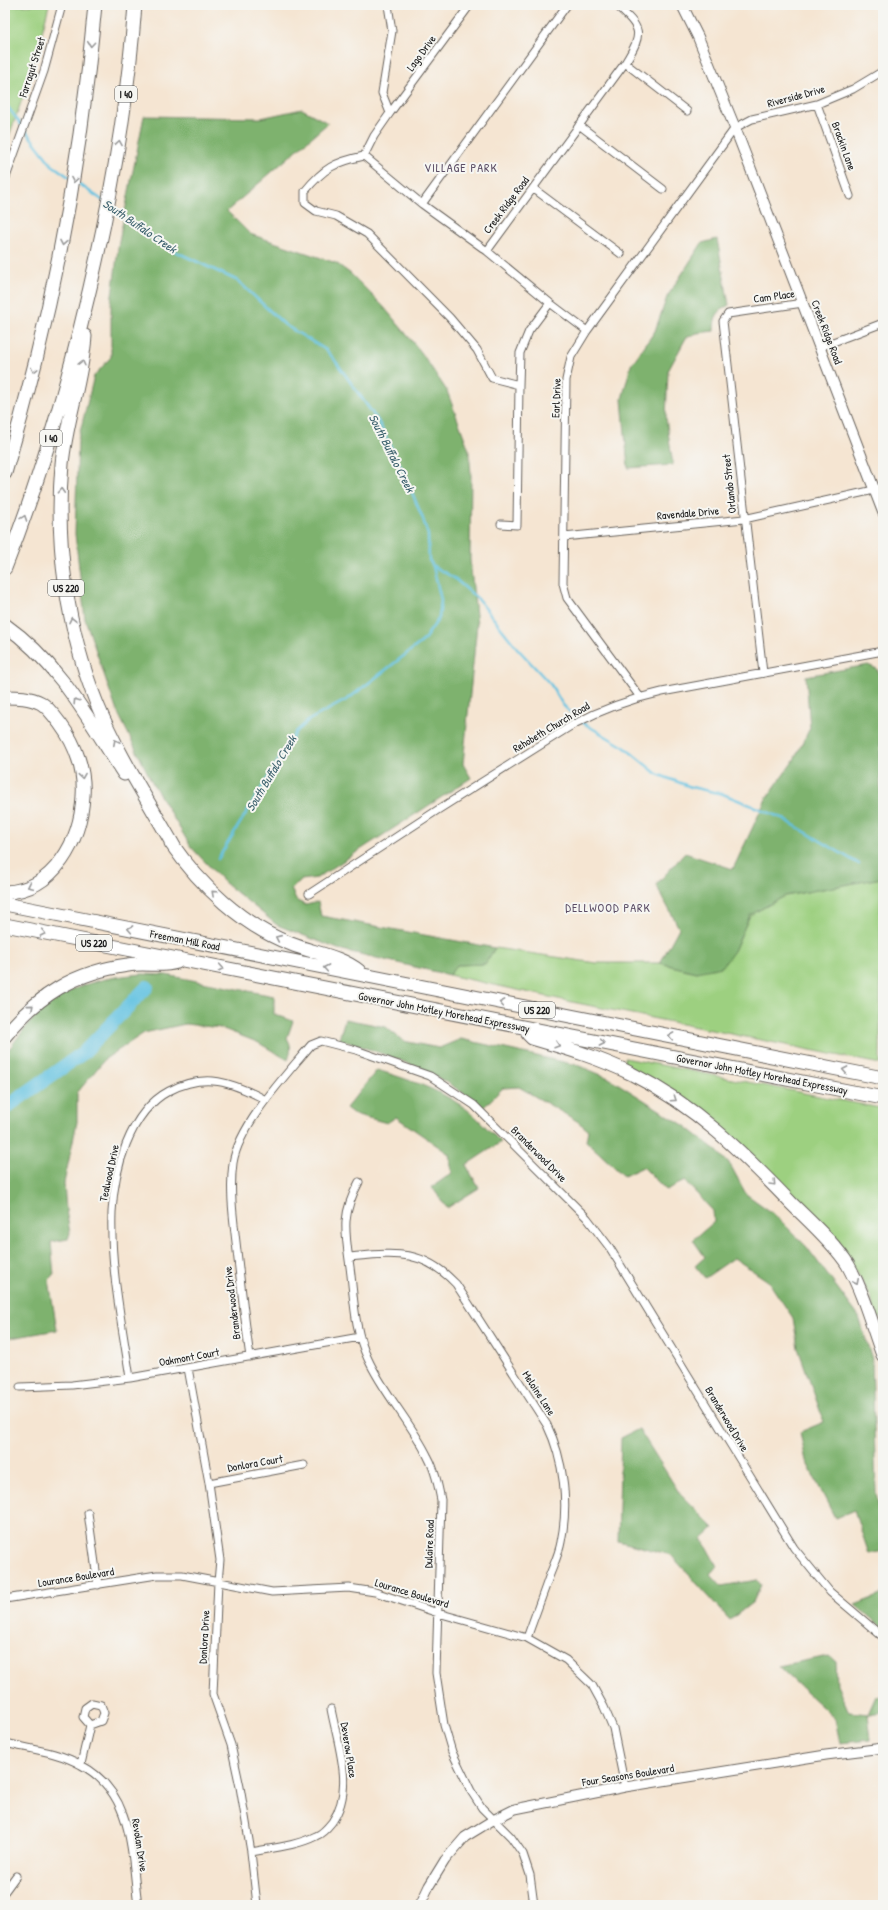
<svg xmlns="http://www.w3.org/2000/svg" width="888" height="1910" font-family="'Patrick Hand',sans-serif">
  <style>
    .green { fill: #9dd080; stroke: #5c764e }
    .forest { fill: #7eb26e; stroke: #4d6745 }
    .lines { fill: none; stroke-linecap: round; stroke-linejoin: round }
    .stream { stroke: #63c2e1; stroke-width: 2.5 }
    .river { stroke: #63c2e1; stroke-width: 14 }
    .minor-casing { stroke: #68625c; stroke-width: 9 }
    .tertiary-casing { stroke: #68625c; stroke-width: 11 }
    .secondary-casing { stroke: #68625c; stroke-width: 12 }
    .motorway-casing { stroke: #68625c; stroke-width: 15 }
    .minor { stroke: #fff; stroke-width: 7 }
    .tertiary { stroke: #fff; stroke-width: 9 }
    .secondary { stroke: #fff; stroke-width: 10 }
    .motorway { stroke: #fff; stroke-width: 13 }
    .oneway { stroke: #999 }
    .labels { text-anchor: middle; dominant-baseline: central; stroke-width: 4; stroke-linejoin: round; paint-order: stroke }
    .shield { fill: #f6f6f2; stroke: #5d5d5c; stroke-width: 1 }
    .shield-label { font-size: 10px; font-weight: bold; fill: #1c1c1c }
    .street-label { font-size: 11px; fill: #1c1c1c; stroke: #f6f6f2 }
    .neighbourhood-label { font-size: 12px; letter-spacing: 1px; fill: #5c4e66; stroke: #f6f6f2 }
    .water-label { font-size: 12px; font-style: italic; fill: #385e6b; stroke: #f6f6f2 }
  </style>
  <rect width="100%" height="100%" fill="#f6f6f2"/>
  <filter id="ink" filterUnits="userSpaceOnUse"><feTurbulence type="fractalNoise" baseFrequency=".025" numOctaves="2"/><feDisplacementMap in="SourceGraphic" scale="8" xChannelSelector="R" yChannelSelector="G"/><feConvolveMatrix kernelMatrix="1 2 1 2 8 2 1 2 1" color-interpolation-filters="sRGB"/></filter>
  <filter id="wash" filterUnits="userSpaceOnUse"><feTurbulence type="fractalNoise" baseFrequency=".012" numOctaves="4" result="noise"/><feDisplacementMap in="SourceGraphic" scale="16" xChannelSelector="R" yChannelSelector="G"/><feGaussianBlur stdDeviation="0.9" result="paint"/><feColorMatrix in="noise" values="0 0 0 0 0 0 0 0 0 0 0 0 0 0 0 0 0 1.4 0 .05"/><feComposite in="paint" operator="in"/></filter>
  <g filter="url(#wash)">
    <rect width="100%" height="100%" fill="#f5e5d2"/>
    <path class="green" d="M 49,5 C 37,54 23,100 5,146 L 5,6 Z
      M 881,878 L 880,1064 L 572,1002 L 449,975 L 457,965 L 485,964 L 495,948 L 596,963 L 660,963 L 696,972 L 734,951 L 750,915 L 785,896 Z
      M 625,1058 L 880,1108 L 882,1158 L 882,1318 L 877,1318 L 871,1297 L 857,1273 L 741,1146 L 624,1065 Z"/>
    <path class="forest" d="M 302,109 L 328,123 L 227,211 L 250,234 L 336,263 L 351,274 L 383,306 L 421,352 L 447,391 L 469,450 L 471,474 L 470,560 L 477,624 L 463,764 L 471,778 L 317,878 L 301,880 L 291,889 L 297,901 L 306,905 L 318,902 L 321,916 L 495,948 L 485,964 L 457,965 L 449,975 L 338,949 L 277,925 L 224,882 L 191,847 L 153,784 L 116,709 L 85,619 L 75,534 L 78,440 L 94,376 L 111,357 L 111,304 L 119,241 L 144,116 L 261,118 Z
      M 717,239 L 729,305 C 717,312 714,316 714,331 L 697,333 L 686,338 L 668,371 L 666,418 L 673,465 L 628,468 L 622,399 L 631,365 L 655,331 L 667,297 L 702,243 Z
      M 868,665 L 877,669 L 880,676 L 881,878 L 785,896 L 750,915 L 734,951 L 722,967 L 696,972 L 660,963 L 679,928 L 656,885 L 685,853 L 733,869 L 766,799 L 794,760 L 810,728 L 806,676 Z
      M 143,974 L 166,975 L 274,996 L 274,1014 L 293,1021 L 287,1038 C 292,1046 291,1051 288,1060 L 257,1042 L 221,1028 L 185,1024 L 144,1033 L 105,1059 L 77,1093 L 77,1122 L 64,1183 L 66,1210 L 70,1233 L 68,1239 L 51,1242 L 54,1275 L 49,1280 L 57,1330 L 5,1339 L 5,1054 C 14,1043 22,1031 32,1020 C 62,987 100,977 143,974 Z
      M 345,1019 L 386,1027 L 403,1041 L 439,1048 L 461,1039 L 577,1065 L 609,1078 L 685,1126 L 717,1151 L 731,1166 L 746,1194 L 774,1214 L 806,1246 L 859,1317 L 872,1359 L 876,1492 L 883,1530 L 883,1551 L 869,1554 L 854,1510 L 835,1518 L 806,1461 L 800,1432 L 824,1422 L 798,1348 L 793,1318 L 768,1281 L 734,1258 L 705,1278 L 695,1266 L 705,1257 L 693,1240 L 714,1222 L 713,1211 L 685,1181 L 666,1190 L 643,1167 L 624,1176 L 586,1141 L 588,1130 L 577,1121 L 519,1087 L 503,1088 L 483,1108 C 437,1070 395,1058 339,1039 Z
      M 377,1070 C 407,1079 436,1088 462,1106 C 476,1115 488,1130 501,1142 L 466,1165 L 479,1188 L 447,1208 L 432,1187 L 452,1173 L 449,1154 L 396,1117 L 387,1123 L 354,1114 L 346,1108 Z
      M 639,1429 L 680,1494 L 714,1528 L 702,1539 L 717,1566 L 710,1574 L 721,1586 L 757,1580 L 761,1585 L 753,1602 L 730,1620 L 671,1555 L 618,1541 L 621,1438 Z
      M 883,1594 L 883,1628 L 855,1605 Z
      M 829,1656 L 836,1662 L 837,1685 L 849,1712 L 868,1714 L 876,1696 L 883,1695 L 883,1712 L 868,1714 L 871,1740 L 840,1743 L 835,1719 L 778,1666 Z"/>
    <g class="lines">
      <path class="stream" d="M 5,103 L 22,126
        M 25,130 L 52,165 L 69,177
        M 76,182 L 105,202
        M 112,208 L 166,247 L 238,281 L 285,325 L 326,350 L 334,359 L 378,421 L 403,471 L 423,519 L 428,535 L 429,560 L 433,566 L 441,600 L 439,618 L 423,641 L 348,699 L 309,720 L 296,732 L 218,859
        M 433,566 L 454,578 L 478,599 L 517,648 L 551,685 L 563,705 L 578,720 L 624,747 L 657,774 L 691,787 L 723,794 L 782,818 L 859,864"/>
      <path class="river" d="M 5,1108 L 83,1053 L 147,987"/>
    </g>
  </g>
  <g filter="url(#ink)">
    <g class="lines">
      <defs>
        <path id="minor" d="M 625,63 L 687,111
          M 817,104 L 850,196
          M 390,113 L 470,5
          M 579,125 L 663,189
          M 364,156 L 422,204 L 487,251 L 550,303 L 529,331 L 520,353 L 519,385 L 492,378 L 477,350 L 450,318 L 367,234 L 336,216 L 316,211 L 305,203 L 305,191 C 324,168 335,162 364,156 Z
          M 364,156 L 374,136 L 390,113 L 382,93 L 392,31 L 388,5
          M 5,180 L 44,71 L 62,5
          M 534,189 L 621,254
          M 422,204 L 567,5
          M 487,251 L 625,63 C 644,32 642,29 616,5
          M 550,303 L 587,331
          M 820,347 L 883,323
          M 501,524 L 517,525 L 519,385
          M 564,537 L 744,519 L 883,488
          M 763,673 L 723,321 L 728,314 L 803,303
          M 640,697 L 567,598 L 563,583 L 566,380 L 571,357 L 587,331 L 735,128 L 752,119 L 817,104 L 853,89 L 883,71
          M 309,894 L 436,811 L 574,724 C 602,709 631,699 662,692 L 883,651
          M 359,1182 C 341,1215 345,1231 350,1267 C 354,1297 354,1330 368,1359 C 384,1394 411,1422 428,1457 C 435,1470 438,1485 441,1500 L 436,1673 L 444,1725 L 452,1752 L 471,1791 L 482,1808 L 511,1837 L 523,1854 L 530,1875 L 534,1905
          M 349,1257 C 394,1253 422,1248 456,1284 L 547,1425 C 564,1460 569,1504 561,1542 C 559,1554 553,1566 549,1577 C 542,1597 534,1618 527,1638
          M 250,1357 C 245,1322 241,1286 237,1251 C 234,1223 229,1192 233,1163 C 239,1125 286,1075 311,1045 L 321,1041 L 356,1050 L 430,1076 L 474,1105 L 587,1218 L 610,1248 L 794,1548 L 830,1592 L 883,1637
          M 188,1368 L 209,1483 L 220,1560 L 218,1582 L 213,1694 L 231,1745 L 240,1787 L 251,1852 L 257,1905
          M 130,1378 C 122,1324 110,1267 112,1212 C 114,1171 129,1112 169,1091 C 205,1072 232,1082 266,1100
          M 20,1387 L 72,1385 L 130,1378 L 360,1337
          M 209,1483 L 304,1465
          M 88,1513 L 98,1585
          M 5,1599 L 157,1575 L 182,1575 L 272,1592 L 349,1588 L 375,1592 L 438,1613 L 527,1638 L 566,1660 L 592,1685 L 604,1707 L 613,1728 L 625,1787
          M 5,1743 C 30,1749 59,1752 81,1765 C 134,1793 131,1853 138,1905
          M 81,1764 L 90,1725 L 83,1717 L 85,1708 L 92,1703 L 101,1705 L 104,1713 L 101,1721 L 90,1725
          M 251,1852 C 272,1848 296,1846 316,1836 C 322,1834 328,1827 332,1822 C 355,1789 338,1746 331,1709
          M 5,1891 L 16,1876"/>
        <path id="tertiary" d="M 420,1905 L 429,1886 L 445,1860 L 465,1837 L 493,1820 L 515,1809 L 625,1787 L 826,1755 L 883,1748"/>
        <path id="secondary" d="M 682,5 L 698,37 L 735,128 L 883,512"/>
        <path id="motorway" d="M 85,336 C 82,380 66,421 62,464 C 55,545 67,629 97,704 C 118,755 149,802 176,850
          M 5,473 C 51,320 81,164 95,5
          M 5,568 C 36,490 60,410 80,329 C 107,222 127,115 135,5
          M 5,625 C 59,663 89,720 124,774
          M 5,697 C 17,697 30,697 41,703 C 49,708 55,717 61,725 C 76,745 85,771 83,796 C 81,840 54,891 5,892
          M 171,843 C 200,885 243,926 291,944 C 313,953 341,956 359,971
          M 5,904 L 883,1078
          M 5,925 L 883,1098
          M 528,1034 L 532,1038 C 566,1048 600,1058 632,1074 C 696,1106 742,1152 791,1203 C 808,1220 836,1245 848,1265 C 864,1294 872,1325 883,1355
          M 5,1036 C 38,995 75,972 128,965 C 145,962 161,967 177,962"/>
      </defs>
      <use href="#minor" class="minor-casing"/>
      <use href="#tertiary" class="tertiary-casing"/>
      <use href="#secondary" class="secondary-casing"/>
      <use href="#motorway" class="motorway-casing"/>
      <use href="#minor" class="minor"/>
      <use href="#tertiary" class="tertiary"/>
      <use href="#secondary" class="secondary"/>
      <use href="#motorway" class="motorway"/>
    </g>
    <defs><path id="oneway-chevron" d="M-2-3.5L2.5 0L-2 3.5" fill="none" stroke-width="1.6" stroke-linecap="round" stroke-linejoin="round"/></defs>
    <g class="oneway">
      <use href="#oneway-chevron" transform="translate(91 44) rotate(95)"/>
      <use href="#oneway-chevron" transform="translate(119 143) rotate(-81)"/>
      <use href="#oneway-chevron" transform="translate(74 180) rotate(99)"/>
      <use href="#oneway-chevron" transform="translate(63 243) rotate(101)"/>
      <use href="#oneway-chevron" transform="translate(82 363) rotate(-77)"/>
      <use href="#oneway-chevron" transform="translate(34 370) rotate(104)"/>
      <use href="#oneway-chevron" transform="translate(61 491) rotate(-87)"/>
      <use href="#oneway-chevron" transform="translate(24 518) rotate(-70)"/>
      <use href="#oneway-chevron" transform="translate(72 620) rotate(-102)"/>
      <use href="#oneway-chevron" transform="translate(76 701) rotate(-123)"/>
      <use href="#oneway-chevron" transform="translate(116 742) rotate(-117)"/>
      <use href="#oneway-chevron" transform="translate(82 776) rotate(81)"/>
      <use href="#oneway-chevron" transform="translate(30 886) rotate(155)"/>
      <use href="#oneway-chevron" transform="translate(214 893) rotate(-138)"/>
      <use href="#oneway-chevron" transform="translate(130 929) rotate(-169)"/>
      <use href="#oneway-chevron" transform="translate(43 933) rotate(11)"/>
      <use href="#oneway-chevron" transform="translate(278 938) rotate(-156)"/>
      <use href="#oneway-chevron" transform="translate(221 968) rotate(11)"/>
      <use href="#oneway-chevron" transform="translate(326 968) rotate(-169)"/>
      <use href="#oneway-chevron" transform="translate(502 1003) rotate(-169)"/>
      <use href="#oneway-chevron" transform="translate(31 1007) rotate(-41)"/>
      <use href="#oneway-chevron" transform="translate(671 1036) rotate(-169)"/>
      <use href="#oneway-chevron" transform="translate(602 1043) rotate(11)"/>
      <use href="#oneway-chevron" transform="translate(557 1045) rotate(17)"/>
      <use href="#oneway-chevron" transform="translate(845 1070) rotate(-169)"/>
      <use href="#oneway-chevron" transform="translate(674 1099) rotate(34)"/>
      <use href="#oneway-chevron" transform="translate(773 1183) rotate(47)"/>
      <use href="#oneway-chevron" transform="translate(856 1282) rotate(64)"/>
    </g>
  </g>
  <g class="labels">
    <g class="shield">
      <rect x="115" y="86" width="22" height="16" rx="3"/>
      <rect x="40" y="430" width="22" height="16" rx="3"/>
      <rect x="48" y="580" width="36" height="16" rx="3"/>
      <rect x="76" y="935" width="36" height="16" rx="3"/>
      <rect x="519" y="1002" width="36" height="16" rx="3"/>
    </g>
    <g class="shield-label">
      <text x="126" y="94">I 40</text>
      <text x="51" y="438">I 40</text>
      <text x="66" y="588">US 220</text>
      <text x="94" y="943">US 220</text>
      <text x="537" y="1010">US 220</text>
    </g>
    <g class="street-label">
      <text transform="translate(421 53) rotate(-54)">Lago Drive</text>
      <text transform="translate(32 67) rotate(-72)">Farragut Street</text>
      <text transform="translate(796 96) rotate(-15)">Riverside Drive</text>
      <text transform="translate(844 146) rotate(70)">Brackin Lane</text>
      <text transform="translate(506 205) rotate(-53)">Creek Ridge Road</text>
      <text transform="translate(774 296) rotate(-8)">Cam Place</text>
      <text transform="translate(827 332) rotate(69)">Creek Ridge Road</text>
      <text transform="translate(556 398) rotate(-88)">Earl Drive</text>
      <text transform="translate(729 484) rotate(-96)">Orlando Street</text>
      <text transform="translate(688 513) rotate(-5)">Ravendale Drive</text>
      <text transform="translate(551 727) rotate(-31)">Rehobeth Church Road</text>
      <text transform="translate(185 940) rotate(11)">Freeman Mill Road</text>
      <text transform="translate(444 1012) rotate(11)">Governor John Motley Morehead Expressway</text>
      <text transform="translate(762 1074) rotate(11)">Governor John Motley Morehead Expressway</text>
      <text transform="translate(539 1154) rotate(45)">Branderwood Drive</text>
      <text transform="translate(109 1173) rotate(-78)">Tealwood Drive</text>
      <text transform="translate(232 1303) rotate(-97)">Branderwood Drive</text>
      <text transform="translate(189 1357) rotate(-10)">Oakmont Court</text>
      <text transform="translate(539 1393) rotate(57)">Meloine Lane</text>
      <text transform="translate(727 1419) rotate(59)">Branderwood Drive</text>
      <text transform="translate(255 1463) rotate(-10)">Donlora Court</text>
      <text transform="translate(429 1544) rotate(-88)">Dulaire Road</text>
      <text transform="translate(76 1577) rotate(-9)">Lourance Boulevard</text>
      <text transform="translate(412 1593) rotate(17)">Lourance Boulevard</text>
      <text transform="translate(204 1637) rotate(-87)">Donlora Drive</text>
      <text transform="translate(349 1750) rotate(81)">Deverow Place</text>
      <text transform="translate(628 1775) rotate(-9)">Four Seasons Boulevard</text>
      <text transform="translate(140 1845) rotate(81)">Revolan Drive</text>
    </g>
    <g class="neighbourhood-label">
      <text x="461" y="167">VILLAGE PARK</text>
      <text x="608" y="907">DELLWOOD PARK</text>
    </g>
    <g class="water-label">
      <text transform="translate(140 226) rotate(34)">South Buffalo Creek</text>
      <text transform="translate(392 453) rotate(63)">South Buffalo Creek</text>
      <text transform="translate(271 773) rotate(-59)">South Buffalo Creek</text>
    </g>
  </g>
  <rect width="888" height="1910" fill="none" stroke="#f6f6f2" stroke-width="20"/>
</svg>
